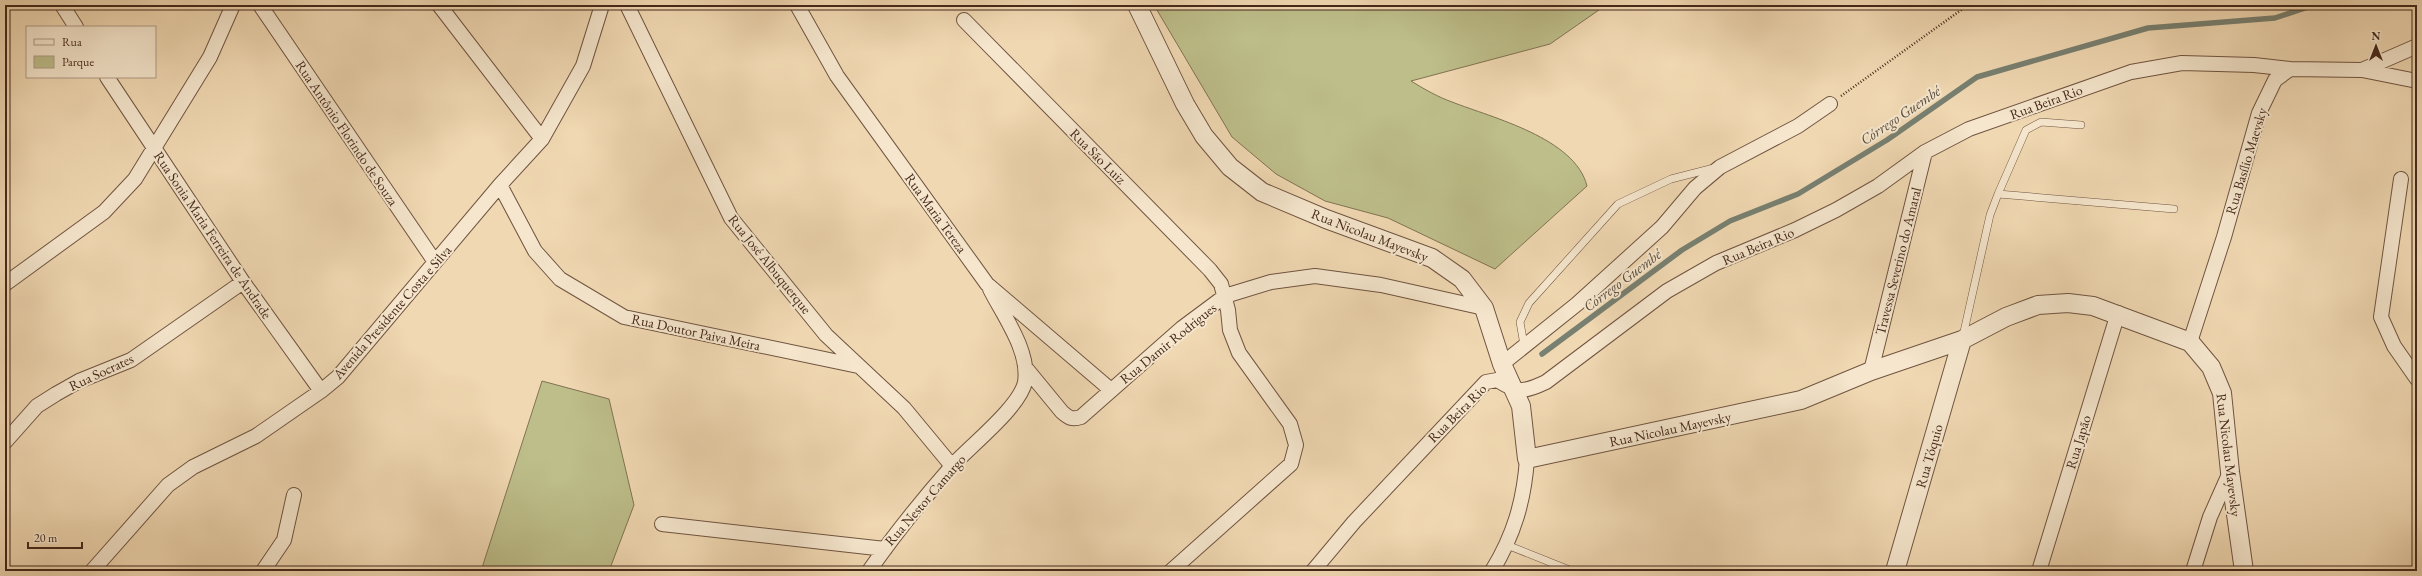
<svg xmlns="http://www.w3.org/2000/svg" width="2422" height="576" font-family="'EB Garamond',serif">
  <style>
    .green { fill: #bdbe8a; stroke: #817352 }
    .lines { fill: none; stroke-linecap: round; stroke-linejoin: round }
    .stream { stroke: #788071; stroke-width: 5.5 }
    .service-casing { stroke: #705440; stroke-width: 8 }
    .minor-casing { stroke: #705440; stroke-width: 16 }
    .tertiary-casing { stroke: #705440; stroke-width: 20 }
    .path { stroke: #45281a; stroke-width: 2.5; stroke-dasharray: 1 2; stroke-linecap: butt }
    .service { stroke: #f5e6cd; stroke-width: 7 }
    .minor { stroke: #f5e6cd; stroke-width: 14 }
    .tertiary { stroke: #f5e6cd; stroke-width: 18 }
    .labels { text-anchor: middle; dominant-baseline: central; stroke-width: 4; stroke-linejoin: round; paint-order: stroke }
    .street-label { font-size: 14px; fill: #45281a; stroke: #f5e6cd }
    .water-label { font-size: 15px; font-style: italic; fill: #5a4c3e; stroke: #f5e6cd }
  </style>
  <rect width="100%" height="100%" fill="#f0d8b2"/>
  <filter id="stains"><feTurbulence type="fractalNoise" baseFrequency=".005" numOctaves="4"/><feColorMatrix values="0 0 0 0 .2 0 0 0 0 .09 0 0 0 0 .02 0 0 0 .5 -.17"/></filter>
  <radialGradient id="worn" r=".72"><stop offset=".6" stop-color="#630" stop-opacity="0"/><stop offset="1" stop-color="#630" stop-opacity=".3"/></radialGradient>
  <path class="green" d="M 1154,5 L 1606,5 L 1550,44 L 1411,81 C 1424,89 1438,97 1452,102 C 1493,118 1575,138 1587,186 L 1495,269 L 1388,218 L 1325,201 L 1276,174 L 1232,137 Z
    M 542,381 L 609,399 L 634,505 L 609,571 L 481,571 Z"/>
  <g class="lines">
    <path class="stream" d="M 1542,354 L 1682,250 L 1730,221 L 1798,194 L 1887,140 L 1977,77 L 2148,28 L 2275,18 L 2314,5"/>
    <defs>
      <path id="service" d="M 1998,194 L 2026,130 L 2041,122 L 2081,125
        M 1963,336 L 1990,215 L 1998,194 L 2174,209
        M 1524,345 L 1520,322 L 1529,303 L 1618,204 L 1671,179 L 1714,168
        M 1507,545 L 1572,571"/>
      <path id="minor" d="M 62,5 L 76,27
        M 260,5 L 435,262
        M 439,5 L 542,139
        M 627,5 L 731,218 L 826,335 L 904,408 L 952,466
        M 797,5 L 837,76 L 987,284 L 1111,390
        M 964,20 L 1210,270 L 1221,284 L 1228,310 L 1230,330 L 1239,353 L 1290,424 L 1296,445 L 1291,464 L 1171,571
        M 2362,70 L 2417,81
        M 107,77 L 243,282 L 321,391
        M 2401,179 L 2381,317 L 2394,346 L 2417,379
        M 500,185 L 535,251 L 560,279 L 624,317 L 858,366
        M 5,284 L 104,212 L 135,179 L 210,57 L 233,5
        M 2190,342 L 2224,237 L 2259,113 L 2275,80 L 2290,69 L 2362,70 L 2417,46
        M 1502,364 L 1577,304 L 1662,227 L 1695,188 L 1720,167 L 1798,126 L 1830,104
        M 1025,367 L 1062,412 C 1069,418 1072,420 1081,417 L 1182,328 L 1225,296 L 1271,282 L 1315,276 L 1381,285 L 1484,308
        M 1871,371 L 1925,152
        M 5,442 L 37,406 L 56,394 L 79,381 L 131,360 L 243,282
        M 662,524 L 885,549
        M 92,571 L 168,485 L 193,467 L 256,436 L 321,391 L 338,377 L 500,185 L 542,139 L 583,66 L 602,5
        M 263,571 L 284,540 L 294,495
        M 869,571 C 894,535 923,499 952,466 C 970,446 1020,407 1025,382 C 1030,351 1003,315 990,289
        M 1313,571 L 1354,522 L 1486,382 L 1497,380 C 1518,393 1523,393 1546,382 L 1667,291 L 1716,263 L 1795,230 L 1836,210 L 1878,186 L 1925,152 L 1969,129 L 2131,72 L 2182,63 L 2254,65 L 2290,69
        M 1492,571 C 1514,535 1524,501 1527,459
        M 2039,571 L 2118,313
        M 2193,571 L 2210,517 L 2230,472"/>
      <path id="tertiary" d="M 1137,5 L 1185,104 L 1204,136 L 1230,167 L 1262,192 L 1326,219 L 1432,258 L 1462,279 L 1484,308 L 1502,364 L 1521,406 L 1527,459 L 1801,400 L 1871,371 L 1962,340 L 2006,317 L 2038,305 L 2068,303 L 2093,306 L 2190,342 L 2211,367 L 2222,393 L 2230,472 L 2244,571
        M 1895,571 L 1962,340"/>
    </defs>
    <use href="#service" class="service-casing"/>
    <use href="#minor" class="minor-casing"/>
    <use href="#tertiary" class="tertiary-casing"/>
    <path class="path" d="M 1841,96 L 1968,5"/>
    <use href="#service" class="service"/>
    <use href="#minor" class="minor"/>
    <use href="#tertiary" class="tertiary"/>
  </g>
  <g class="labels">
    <g class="street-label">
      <text transform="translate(2046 102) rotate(-20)">Rua Beira Rio</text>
      <text transform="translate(347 133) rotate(56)">Rua Antônio Florindo de Souza</text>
      <text transform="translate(1098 156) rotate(45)">Rua São Luiz</text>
      <text transform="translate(2246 161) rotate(-73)">Rua Basílio Maevsky</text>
      <text transform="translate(936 213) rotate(54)">Rua Maria Tereza</text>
      <text transform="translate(213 235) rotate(56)">Rua Sonia Maria Ferreira de Andrade</text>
      <text transform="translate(1370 235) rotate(21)">Rua Nicolau Mayevsky</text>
      <text transform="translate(1758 246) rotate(-23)">Rua Beira Rio</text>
      <text transform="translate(1898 261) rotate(-76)">Travessa Severino do Amaral</text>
      <text transform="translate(770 264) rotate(51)">Rua José Albuquerque</text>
      <text transform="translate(392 312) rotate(-49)">Avenida Presidente Costa e Silva</text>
      <text transform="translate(696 332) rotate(12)">Rua Doutor Paiva Meira</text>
      <text transform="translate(1168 343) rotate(-39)">Rua Damir Rodrigues</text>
      <text transform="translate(101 372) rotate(-25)">Rua Socrates</text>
      <text transform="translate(1457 413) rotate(-45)">Rua Beira Rio</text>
      <text transform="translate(1670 429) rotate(-12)">Rua Nicolau Mayevsky</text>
      <text transform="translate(2078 442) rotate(-73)">Rua Japão</text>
      <text transform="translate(2229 455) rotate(83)">Rua Nicolau Mayevsky</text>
      <text transform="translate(1929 456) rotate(-74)">Rua Tóquio</text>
      <text transform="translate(925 500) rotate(-49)">Rua Nestor Camargo</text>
    </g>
    <g class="water-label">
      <text transform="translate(1900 115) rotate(-34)">Córrego Guembé</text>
      <text transform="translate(1622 280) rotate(-37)">Córrego Guembé</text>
    </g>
  </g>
  <rect width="2422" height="576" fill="none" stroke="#f0d8b2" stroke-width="20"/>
  <rect x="6" y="6" width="2410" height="564" fill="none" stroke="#45281a" stroke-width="2"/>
  <rect x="10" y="10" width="2402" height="556" fill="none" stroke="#45281a"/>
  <rect x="26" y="26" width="130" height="52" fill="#f5e6cd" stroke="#af9a85"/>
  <rect x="34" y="39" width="20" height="6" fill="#f5e6cd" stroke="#af9a85"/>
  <text x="62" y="46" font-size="12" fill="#45281a">Rua</text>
  <rect x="34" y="56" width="20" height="12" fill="#bdbe8a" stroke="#af9a85"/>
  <text x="62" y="66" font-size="12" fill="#45281a">Parque</text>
  <g transform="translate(2376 46)" stroke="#f5e6cd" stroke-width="3" paint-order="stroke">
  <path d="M0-3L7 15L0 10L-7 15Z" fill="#45281a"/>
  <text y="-6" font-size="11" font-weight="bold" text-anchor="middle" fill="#45281a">N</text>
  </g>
  <path d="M28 542v6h54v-6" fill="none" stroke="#45281a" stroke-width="2"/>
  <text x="34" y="542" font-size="12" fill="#45281a" stroke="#f5e6cd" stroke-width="3" paint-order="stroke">20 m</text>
  <rect width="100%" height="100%" filter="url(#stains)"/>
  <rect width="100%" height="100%" fill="url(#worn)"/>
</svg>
